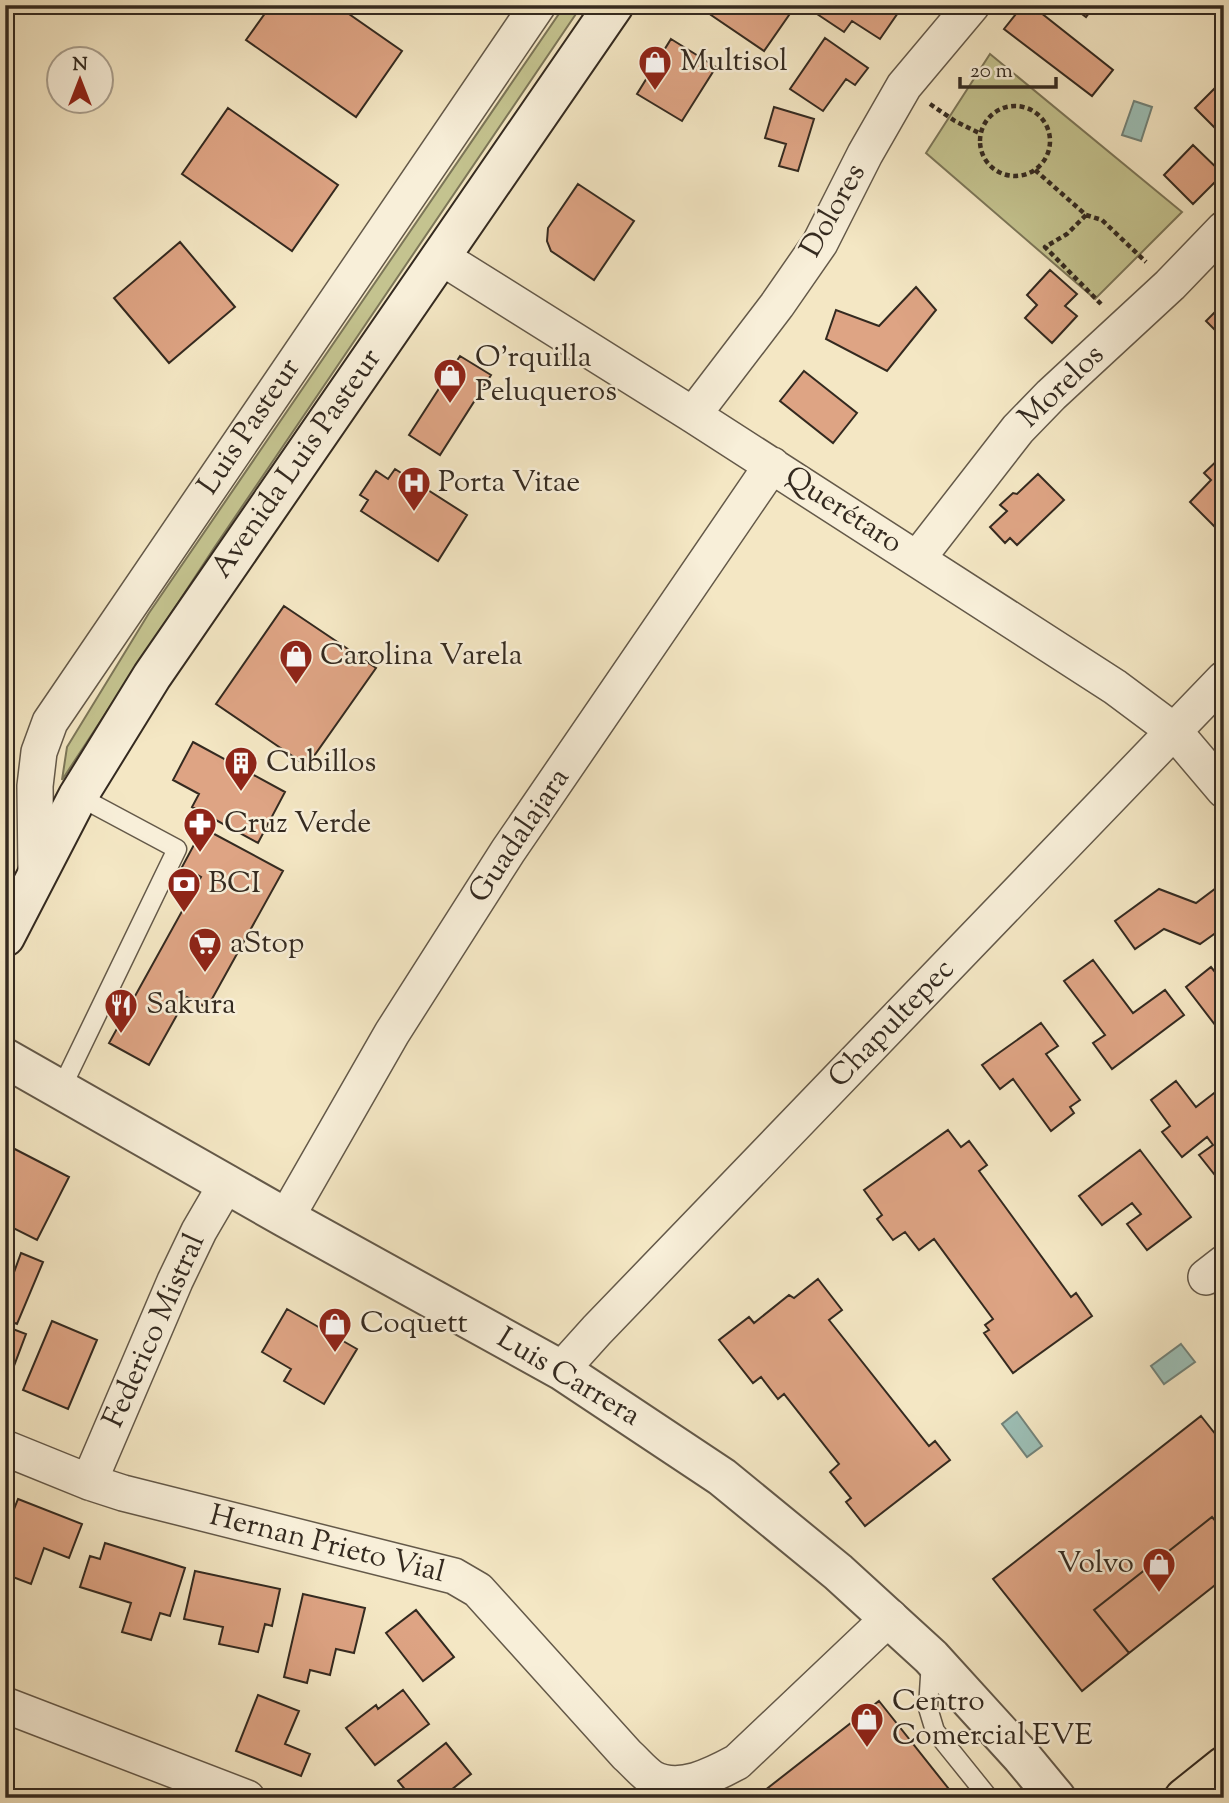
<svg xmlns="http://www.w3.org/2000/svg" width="1229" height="1803" font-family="'Sorts Mill Goudy',serif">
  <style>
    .green { fill: #c4c38f; stroke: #7c7658; stroke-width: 2 }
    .water { fill: #9cbfb6; stroke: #72837a; stroke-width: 2 }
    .building { fill: #dea484; stroke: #342a20; stroke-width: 2 }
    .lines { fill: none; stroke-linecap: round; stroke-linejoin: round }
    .service-casing { stroke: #645949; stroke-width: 21 }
    .minor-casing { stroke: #645949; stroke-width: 38 }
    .tertiary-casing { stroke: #645949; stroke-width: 42 }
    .secondary-casing { stroke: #342a20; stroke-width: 42 }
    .primary-casing { stroke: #342a20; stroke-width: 42 }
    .path { stroke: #342a20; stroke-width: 4.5; stroke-dasharray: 5 3.5; stroke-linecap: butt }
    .service { stroke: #f8efd9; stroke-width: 18 }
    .minor { stroke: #f8efd9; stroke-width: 35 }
    .tertiary { stroke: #f8efd9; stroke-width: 38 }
    .secondary { stroke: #f8efd9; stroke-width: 38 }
    .primary { stroke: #f4e7c4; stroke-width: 38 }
    .labels { text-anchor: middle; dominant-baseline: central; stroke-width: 5; stroke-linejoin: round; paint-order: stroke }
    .poi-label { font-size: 30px; fill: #342a20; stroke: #f8efd9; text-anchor: start }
    .street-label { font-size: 30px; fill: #342a20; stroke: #f8efd9 }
  </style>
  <rect width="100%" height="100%" fill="#f4e7c4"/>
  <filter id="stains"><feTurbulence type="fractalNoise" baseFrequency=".00286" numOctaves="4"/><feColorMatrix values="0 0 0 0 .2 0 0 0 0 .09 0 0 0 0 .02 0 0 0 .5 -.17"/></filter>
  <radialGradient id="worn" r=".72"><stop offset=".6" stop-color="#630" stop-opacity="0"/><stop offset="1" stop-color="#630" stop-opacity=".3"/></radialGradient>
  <path class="green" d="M 565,5 L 582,5 L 214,548 L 62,780 L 67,747 L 149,613 Z
    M 990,54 L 1182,212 L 1095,299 L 926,153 Z"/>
  <path class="water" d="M 1134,101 L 1152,107 L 1141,141 L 1122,135 Z
    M 1181,1344 L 1195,1362 L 1164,1384 L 1151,1366 Z
    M 1017,1412 L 1042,1446 L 1027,1457 L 1002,1424 Z"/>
  <path class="building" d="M 271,5 L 336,5 L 402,51 L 356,117 L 246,40 Z
    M 718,5 L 796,5 L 764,51 L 711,15 Z
    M 818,5 L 900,5 L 902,7 L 880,39 L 852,21 L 844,32 L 814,12 Z
    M 1023,5 L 1031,5 L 1113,70 L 1092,96 L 1004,29 Z
    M 1070,5 L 1095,5 L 1086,17 Z
    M 825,38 L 868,68 L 855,85 L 846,79 L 823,111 L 790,89 Z
    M 671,39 L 716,67 L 682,121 L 637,94 Z
    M 1221,82 L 1224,85 L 1224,137 L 1195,108 Z
    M 774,107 L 814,119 L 798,171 L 779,166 L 786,144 L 765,138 Z
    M 228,108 L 338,185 L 292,251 L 182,174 Z
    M 1193,145 L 1223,174 L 1193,204 L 1164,175 Z
    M 578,184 L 634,221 L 594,280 L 551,251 L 547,241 L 548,228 Z
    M 180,242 L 235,307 L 169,363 L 114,298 Z
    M 1050,270 L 1077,294 L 1065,306 L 1077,316 L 1052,343 L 1025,318 L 1037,305 L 1027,295 Z
    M 916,287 L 936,310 L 887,371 L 826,339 L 836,310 L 879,326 Z
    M 1224,303 L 1224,339 L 1206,321 Z
    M 460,356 L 491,375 L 440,455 L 409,435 Z
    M 804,371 L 857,413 L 833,443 L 780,401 Z
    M 1224,454 L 1224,536 L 1190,502 L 1211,480 L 1204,473 Z
    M 395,469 L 467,515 L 438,561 L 361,511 L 368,500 L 360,495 L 376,471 L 388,479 Z
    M 1038,474 L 1064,500 L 1017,545 L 1010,538 L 1005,543 L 990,527 L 1007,511 L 1000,505 L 1013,493 L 1017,494 Z
    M 284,606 L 376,668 L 307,766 L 216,704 Z
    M 193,742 L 285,792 L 258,843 L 192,807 L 199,794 L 173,780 Z
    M 203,828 L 283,871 L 207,1008 L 187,997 L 149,1065 L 109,1043 L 201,877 L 182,867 Z
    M 1224,882 L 1224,927 L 1200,944 L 1164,929 L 1135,949 L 1115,921 L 1159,889 L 1196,903 Z
    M 1093,960 L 1133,1013 L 1165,990 L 1184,1015 L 1112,1069 L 1093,1043 L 1105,1035 L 1064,981 Z
    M 1211,967 L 1224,983 L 1224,1047 L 1217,1038 L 1222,1034 L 1186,987 Z
    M 1041,1023 L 1058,1046 L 1046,1054 L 1080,1100 L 1070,1107 L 1074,1113 L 1051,1131 L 1013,1079 L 1000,1089 L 982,1065 Z
    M 1176,1081 L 1196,1107 L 1218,1090 L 1224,1097 L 1224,1183 L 1222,1184 L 1199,1155 L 1213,1145 L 1207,1137 L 1182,1157 L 1162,1132 L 1170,1126 L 1151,1100 Z
    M 948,1130 L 961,1147 L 969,1141 L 987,1165 L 979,1171 L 1071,1297 L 1076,1293 L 1092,1316 L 1013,1373 L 984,1333 L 989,1330 L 985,1325 L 993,1319 L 934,1239 L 919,1250 L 905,1232 L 893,1240 L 877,1219 L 882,1215 L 864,1190 Z
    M 5,1144 L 69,1177 L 37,1240 L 5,1224 Z
    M 1140,1150 L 1191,1217 L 1147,1250 L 1127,1224 L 1141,1214 L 1132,1203 L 1102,1225 L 1079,1196 Z
    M 21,1253 L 43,1262 L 17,1324 L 5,1319 L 5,1272 L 13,1275 Z
    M 818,1279 L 842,1310 L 829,1320 L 929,1446 L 935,1441 L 950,1460 L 865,1526 L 846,1502 L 851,1498 L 830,1472 L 839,1464 L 784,1394 L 778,1399 L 761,1377 L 753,1383 L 719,1340 L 749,1317 L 754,1323 L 789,1295 L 794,1298 Z
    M 287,1309 L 357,1349 L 324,1404 L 284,1381 L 291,1369 L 262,1352 Z
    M 52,1321 L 97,1340 L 68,1409 L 23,1390 Z
    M 5,1326 L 26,1334 L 9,1379 L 5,1378 Z
    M 1201,1416 L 1224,1445 L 1224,1531 L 1212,1517 L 1094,1610 L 1129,1653 L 1082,1691 L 993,1579 Z
    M 18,1499 L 82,1524 L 69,1558 L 44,1548 L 31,1584 L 5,1574 L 5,1532 Z
    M 1212,1517 L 1224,1531 L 1224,1578 L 1129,1653 L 1094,1610 Z
    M 105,1543 L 185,1568 L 170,1616 L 160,1613 L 151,1640 L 122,1632 L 131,1603 L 80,1587 L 90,1556 L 100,1559 Z
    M 195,1571 L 280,1589 L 272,1626 L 265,1624 L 258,1652 L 219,1644 L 223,1627 L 184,1619 Z
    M 303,1594 L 365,1608 L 354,1653 L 336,1649 L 330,1675 L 310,1670 L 307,1683 L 284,1677 Z
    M 416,1610 L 454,1657 L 423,1681 L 386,1633 Z
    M 403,1690 L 429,1724 L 375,1765 L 346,1728 L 376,1705 L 378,1709 Z
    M 258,1695 L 299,1711 L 285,1744 L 310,1754 L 301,1776 L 236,1751 Z
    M 879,1701 L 956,1798 L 755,1798 Z
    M 446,1743 L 471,1774 L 441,1798 L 412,1798 L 398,1781 Z"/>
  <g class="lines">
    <defs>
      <path id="service" d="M 61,1089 L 177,849 L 78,796
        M 931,1661 L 928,1708 L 935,1731 L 989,1798"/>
      <path id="minor" d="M 441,257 L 693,415 L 1115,687 L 1174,731 L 1224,790
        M 693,415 L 777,305 L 820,243 L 865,154 L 904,86 L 972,5
        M 917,559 L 1018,429 L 1051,395 L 1170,285 L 1224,229
        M 36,875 L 35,786 L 39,752 L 50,722 L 538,5
        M 286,1218 L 392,1033 L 508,851 L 772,465
        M 1206,1277 L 1224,1263
        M 561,1370 L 597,1330 L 1224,679
        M 5,1448 L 89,1482 L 123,1493 L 454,1576 L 478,1590 L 627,1755 C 635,1762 643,1772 652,1778 C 679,1793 713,1775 737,1762 L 890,1617
        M 89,1482 L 175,1281 L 199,1231 L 227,1183
        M 5,1705 L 247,1798"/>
      <path id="tertiary" d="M 5,1058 L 286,1218 L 561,1370 L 722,1477 L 838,1572 L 931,1657 L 1022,1757 L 1056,1798"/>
      <path id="secondary" d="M 5,937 L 78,796 L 152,676 L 614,5"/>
      <path id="primary" d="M 1184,1798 L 1224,1766"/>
    </defs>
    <use href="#service" class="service-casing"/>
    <use href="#minor" class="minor-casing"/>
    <use href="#tertiary" class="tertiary-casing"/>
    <use href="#secondary" class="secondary-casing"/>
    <use href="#primary" class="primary-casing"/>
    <path class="path" d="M 930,104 L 955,121 L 981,134
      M980 141a35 35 0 1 1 70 0a35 35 0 1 1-70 0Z
      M 1035,170 L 1086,215 L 1102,220 L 1146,262
      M 1086,215 L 1067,234 L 1045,247 L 1101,304"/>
    <use href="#service" class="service"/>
    <use href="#minor" class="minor"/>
    <use href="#tertiary" class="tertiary"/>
    <use href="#secondary" class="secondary"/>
    <use href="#primary" class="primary"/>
  </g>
  <defs>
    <symbol id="shop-pin" viewBox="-11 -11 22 30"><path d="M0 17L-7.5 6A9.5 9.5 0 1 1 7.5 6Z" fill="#8f2418" stroke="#f8efd9"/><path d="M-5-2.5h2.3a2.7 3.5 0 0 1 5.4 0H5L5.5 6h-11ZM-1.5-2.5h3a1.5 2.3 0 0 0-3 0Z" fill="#fff"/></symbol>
    <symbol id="hospital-pin" viewBox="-11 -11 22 30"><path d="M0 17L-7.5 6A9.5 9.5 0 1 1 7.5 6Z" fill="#8f2418" stroke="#f8efd9"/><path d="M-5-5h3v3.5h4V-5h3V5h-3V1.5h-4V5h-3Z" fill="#fff"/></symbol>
    <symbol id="building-pin" viewBox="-11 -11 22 30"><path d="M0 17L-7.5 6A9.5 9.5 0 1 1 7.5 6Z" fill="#8f2418" stroke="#f8efd9"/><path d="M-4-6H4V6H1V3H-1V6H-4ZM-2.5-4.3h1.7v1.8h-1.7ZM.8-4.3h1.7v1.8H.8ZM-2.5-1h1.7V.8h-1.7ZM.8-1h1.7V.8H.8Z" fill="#fff"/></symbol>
    <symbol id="pharmacy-pin" viewBox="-11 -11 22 30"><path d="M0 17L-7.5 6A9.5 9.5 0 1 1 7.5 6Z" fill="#8f2418" stroke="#f8efd9"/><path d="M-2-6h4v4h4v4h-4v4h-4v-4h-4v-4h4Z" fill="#fff"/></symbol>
    <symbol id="bank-pin" viewBox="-11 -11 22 30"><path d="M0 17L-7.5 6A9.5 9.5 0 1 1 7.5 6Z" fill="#8f2418" stroke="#f8efd9"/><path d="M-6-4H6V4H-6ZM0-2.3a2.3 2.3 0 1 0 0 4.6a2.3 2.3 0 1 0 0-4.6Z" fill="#fff"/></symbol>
    <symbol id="supermarket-pin" viewBox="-11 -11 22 30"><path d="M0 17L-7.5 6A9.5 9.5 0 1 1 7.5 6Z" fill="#8f2418" stroke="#f8efd9"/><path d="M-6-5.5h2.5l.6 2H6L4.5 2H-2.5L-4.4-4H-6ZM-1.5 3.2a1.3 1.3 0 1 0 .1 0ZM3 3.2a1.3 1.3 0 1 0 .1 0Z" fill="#fff"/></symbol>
    <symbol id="restaurant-pin" viewBox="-11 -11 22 30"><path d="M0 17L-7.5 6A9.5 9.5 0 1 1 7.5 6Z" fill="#8f2418" stroke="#f8efd9"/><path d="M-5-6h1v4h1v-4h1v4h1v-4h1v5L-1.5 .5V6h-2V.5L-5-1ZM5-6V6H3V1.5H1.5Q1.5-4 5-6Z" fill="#fff"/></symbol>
  </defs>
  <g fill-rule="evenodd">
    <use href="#shop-pin" x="636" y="43" width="38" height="52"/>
    <use href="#shop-pin" x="431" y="356" width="38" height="52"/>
    <use href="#hospital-pin" x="395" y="464" width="38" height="52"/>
    <use href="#shop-pin" x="277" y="637" width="38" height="52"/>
    <use href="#building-pin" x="222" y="744" width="38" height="52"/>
    <use href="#pharmacy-pin" x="181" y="805" width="38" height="52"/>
    <use href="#bank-pin" x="165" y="865" width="38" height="52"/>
    <use href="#supermarket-pin" x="186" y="925" width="38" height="52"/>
    <use href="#restaurant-pin" x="102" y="986" width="38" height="52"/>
    <use href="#shop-pin" x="316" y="1305" width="38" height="52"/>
    <use href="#shop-pin" x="1140" y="1545" width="38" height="52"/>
    <use href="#shop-pin" x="848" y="1700" width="38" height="52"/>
  </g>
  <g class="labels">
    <g class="poi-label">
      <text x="680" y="62">Multisol</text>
      <text x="475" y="358">O'rquilla<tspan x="475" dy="34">Peluqueros</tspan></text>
      <text x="438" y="483">Porta Vitae</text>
      <text x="320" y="656">Carolina Varela</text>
      <text x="266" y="763">Cubillos</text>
      <text x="224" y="824">Cruz Verde</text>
      <text x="208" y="884">BCI</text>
      <text x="230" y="944">aStop</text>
      <text x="146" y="1005">Sakura</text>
      <text x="360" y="1324">Coquett</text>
      <text x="1134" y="1564" text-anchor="end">Volvo</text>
      <text x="892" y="1702">Centro<tspan x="892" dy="34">Comercial EVE</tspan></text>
    </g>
    <g class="street-label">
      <text transform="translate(834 211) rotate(-61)">Dolores</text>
      <text transform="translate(1062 387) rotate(-44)">Morelos</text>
      <text transform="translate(250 427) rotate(-56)">Luis Pasteur</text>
      <text transform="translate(297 464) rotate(-55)">Avenida Luis Pasteur</text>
      <text transform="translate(843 511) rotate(33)">Querétaro</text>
      <text transform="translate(520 836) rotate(-56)">Guadalajara</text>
      <text transform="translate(892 1024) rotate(-46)">Chapultepec</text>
      <text transform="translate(155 1331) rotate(-66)">Federico Mistral</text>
      <text transform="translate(568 1378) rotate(31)">Luis Carrera</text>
      <text transform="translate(327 1545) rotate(14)">Hernan Prieto Vial</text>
    </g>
  </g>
  <rect width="1229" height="1803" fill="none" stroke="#f4e7c4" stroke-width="28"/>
  <rect x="7" y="7" width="1215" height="1789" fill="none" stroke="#342a20" stroke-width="3.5"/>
  <rect x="14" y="14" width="1201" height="1775" fill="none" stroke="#342a20" stroke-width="2"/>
  <g transform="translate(80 80)"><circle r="33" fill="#f8efd9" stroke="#aaa08f" stroke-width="2"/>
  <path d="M0-5L12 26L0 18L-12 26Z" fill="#8f2418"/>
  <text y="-10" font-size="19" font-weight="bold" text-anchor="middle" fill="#342a20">N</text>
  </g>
  <path d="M960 77v10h96v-10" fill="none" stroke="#342a20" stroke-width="3.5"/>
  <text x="970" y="77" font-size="21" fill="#342a20" stroke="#f8efd9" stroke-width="5" paint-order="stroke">20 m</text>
  <rect width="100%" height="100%" filter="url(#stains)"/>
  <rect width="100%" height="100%" fill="url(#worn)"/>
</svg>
